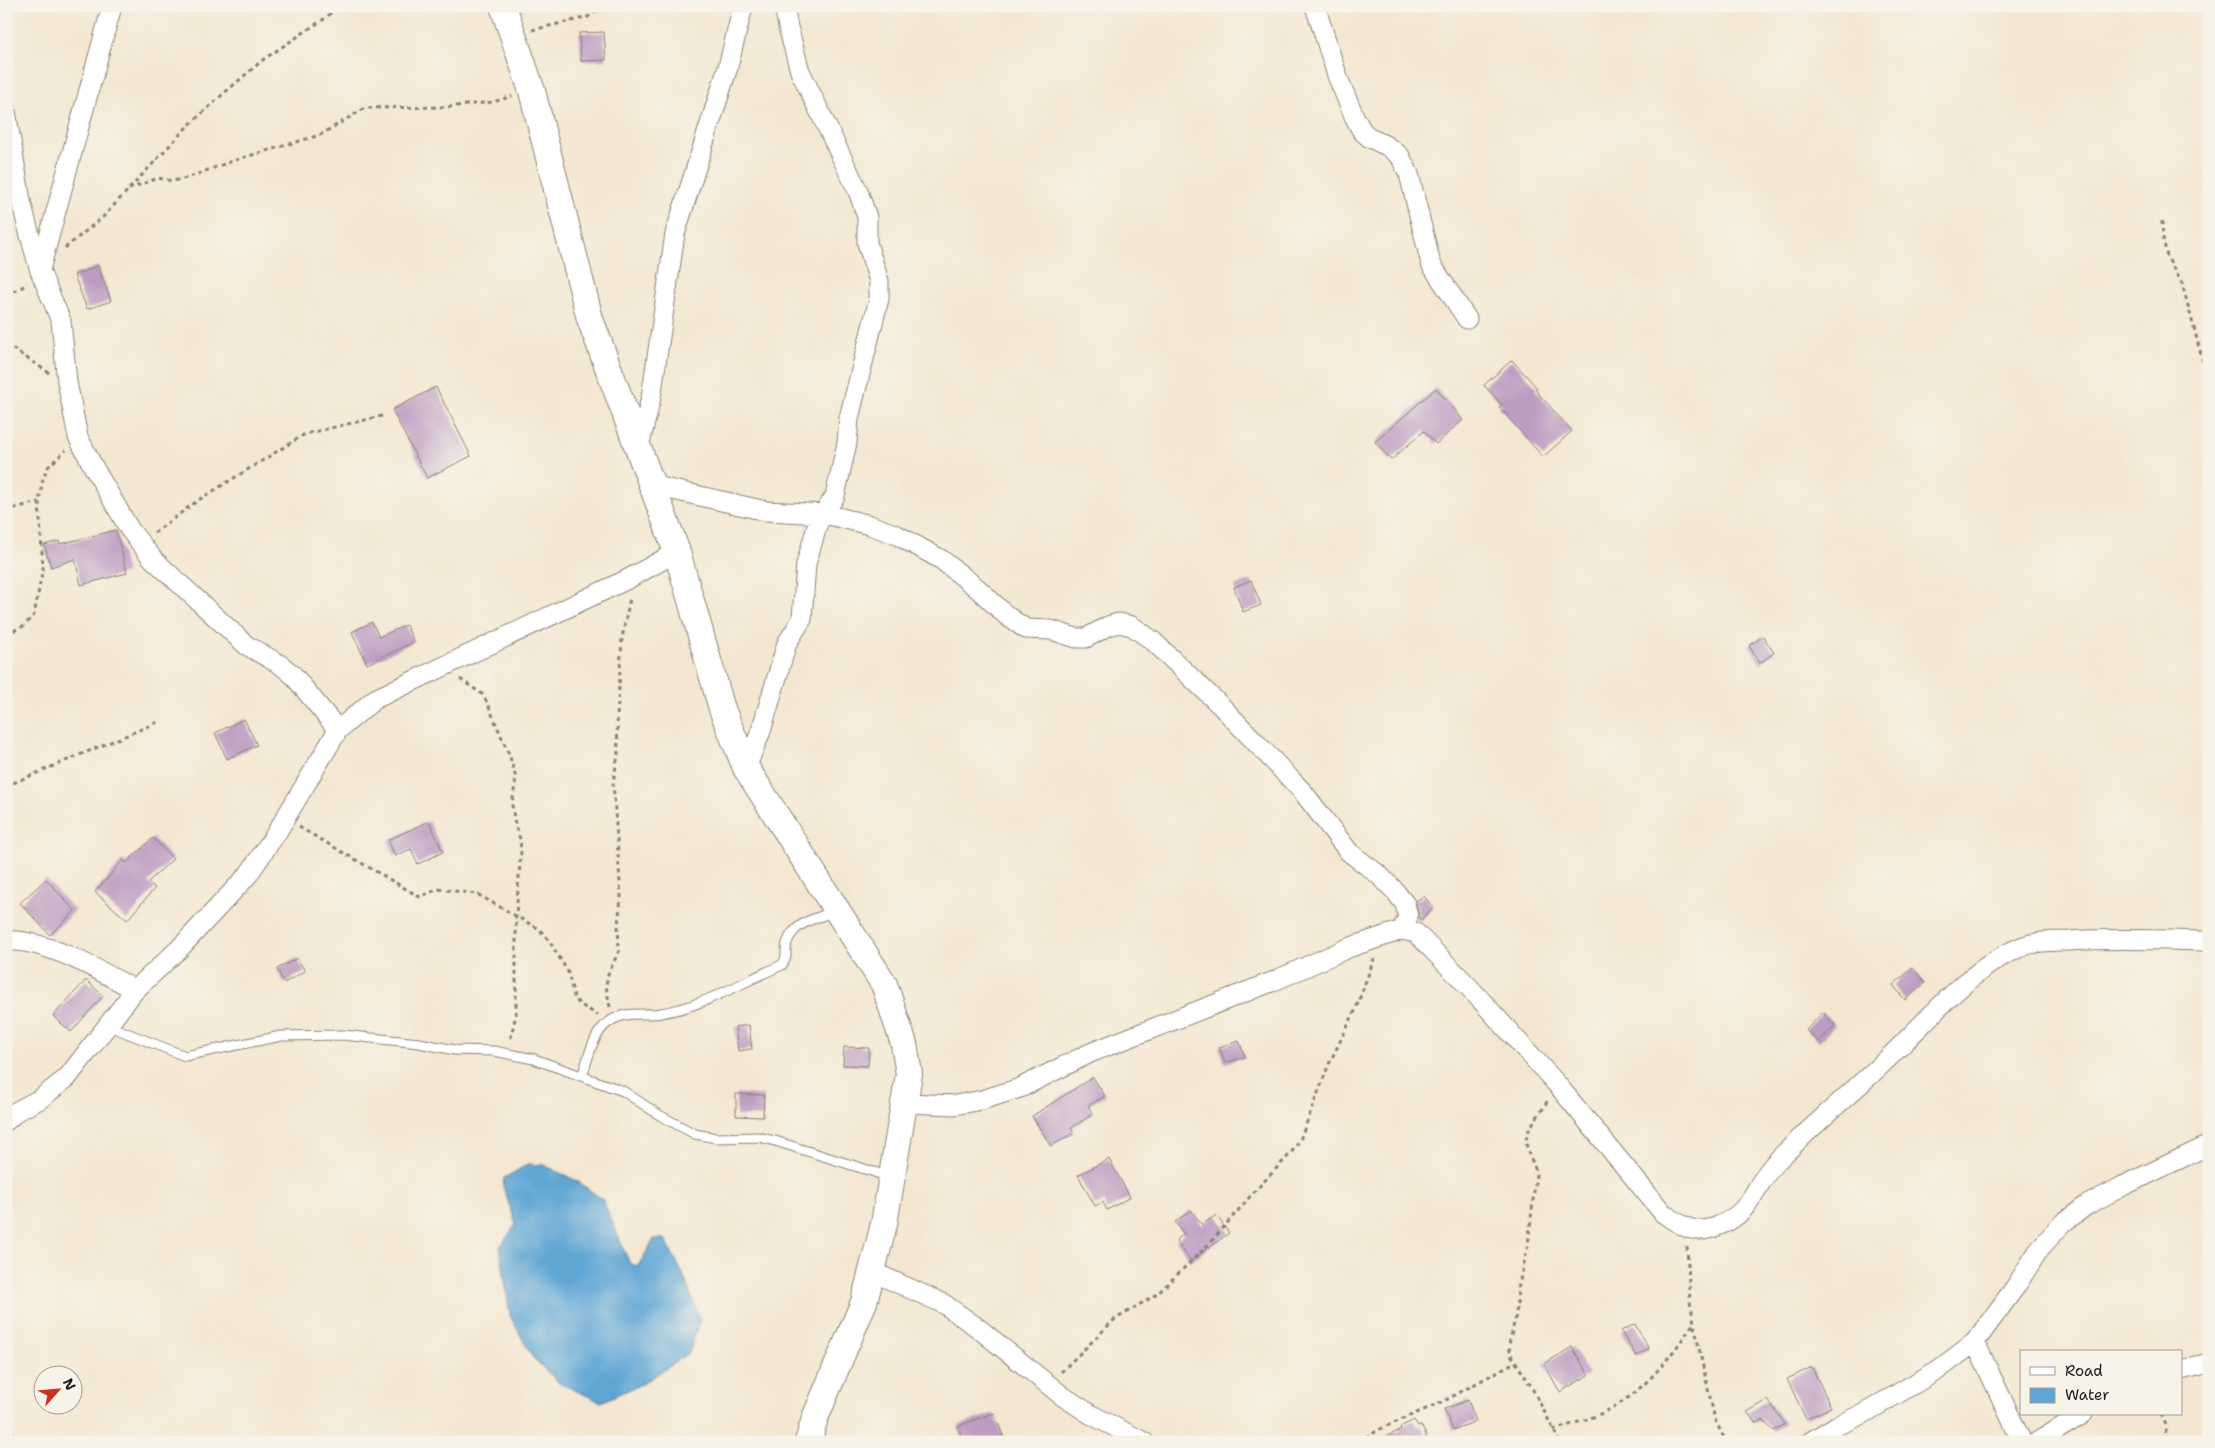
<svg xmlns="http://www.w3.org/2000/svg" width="2215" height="1448" font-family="'Shantell Sans',sans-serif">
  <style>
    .water { fill: #5fa6d5; stroke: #3e6178 }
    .building { fill: #bd9cc2 }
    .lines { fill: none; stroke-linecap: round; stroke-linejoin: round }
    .lane-casing { stroke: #888276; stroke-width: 11 }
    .street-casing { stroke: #888276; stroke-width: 21 }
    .secondary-casing { stroke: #888276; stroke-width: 28 }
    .path { stroke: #888276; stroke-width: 3; stroke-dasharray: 4 4; stroke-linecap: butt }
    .lane { stroke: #fff; stroke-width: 9 }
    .street { stroke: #fff; stroke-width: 19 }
    .secondary { stroke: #fff; stroke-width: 26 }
  </style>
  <rect width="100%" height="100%" fill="#f7f3e8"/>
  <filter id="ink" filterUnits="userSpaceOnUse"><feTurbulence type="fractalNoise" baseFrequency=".02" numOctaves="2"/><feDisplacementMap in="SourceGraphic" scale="10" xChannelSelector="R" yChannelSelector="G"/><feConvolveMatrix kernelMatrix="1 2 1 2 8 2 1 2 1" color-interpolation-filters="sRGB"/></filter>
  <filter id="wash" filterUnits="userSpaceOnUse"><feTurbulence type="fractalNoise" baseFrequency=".0096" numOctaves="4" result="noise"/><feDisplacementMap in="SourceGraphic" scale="20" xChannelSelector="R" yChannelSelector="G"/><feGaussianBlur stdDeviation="1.12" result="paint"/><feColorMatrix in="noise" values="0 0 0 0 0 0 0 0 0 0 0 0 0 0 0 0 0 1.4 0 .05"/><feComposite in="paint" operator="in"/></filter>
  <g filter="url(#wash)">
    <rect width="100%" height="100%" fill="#f4e7d1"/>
    <path class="water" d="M 528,1164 L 544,1165 L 579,1182 L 603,1200 L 630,1264 L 638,1266 L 654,1239 L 665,1239 L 683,1274 L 700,1320 L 689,1353 L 644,1383 L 601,1402 L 559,1383 L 533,1358 L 510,1316 L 500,1247 L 516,1224 L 503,1187 L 504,1178 Z"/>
    <g id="blocks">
      <path class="building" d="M 604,32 L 606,60 L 581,61 L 579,33 Z
        M 98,266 L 111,301 L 87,309 L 74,275 Z
        M 1512,360 L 1537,388 L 1535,390 L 1572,431 L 1543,457 L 1499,407 L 1502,405 L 1484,385 Z
        M 436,387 L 471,456 L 427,478 L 392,410 Z
        M 1436,388 L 1463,420 L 1436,444 L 1424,431 L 1391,460 L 1375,442 Z
        M 116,530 L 127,573 L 81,585 L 75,559 L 51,567 L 44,545 L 59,541 L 60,544 Z
        M 1251,580 L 1261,605 L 1243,612 L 1234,587 Z
        M 372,622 L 379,637 L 406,625 L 414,642 L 367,664 L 352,632 Z
        M 1763,636 L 1774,653 L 1760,663 L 1749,646 Z
        M 244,719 L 257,745 L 227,759 L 215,733 Z
        M 429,821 L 443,852 L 418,864 L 411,849 L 395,856 L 388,840 Z
        M 153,838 L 173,859 L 148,882 L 155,888 L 127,920 L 95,892 L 123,860 L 126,863 Z
        M 46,879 L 75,911 L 50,935 L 20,903 Z
        M 1424,896 L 1433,907 L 1420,921 L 1416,901 Z
        M 297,958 L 305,971 L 284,983 L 277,969 Z
        M 1913,968 L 1925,983 L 1905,1000 L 1893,985 Z
        M 86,980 L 103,996 L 71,1032 L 53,1016 Z
        M 1823,1012 L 1835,1025 L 1819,1042 L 1806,1030 Z
        M 749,1025 L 752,1049 L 738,1051 L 735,1027 Z
        M 1239,1041 L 1245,1057 L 1225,1063 L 1219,1047 Z
        M 844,1047 L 869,1048 L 868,1066 L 843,1065 Z
        M 1093,1077 L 1105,1096 L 1088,1106 L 1093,1114 L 1071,1128 L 1074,1133 L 1051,1146 L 1032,1116 Z
        M 736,1094 L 764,1095 L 763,1117 L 736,1116 Z
        M 1109,1159 L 1130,1197 L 1107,1210 L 1103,1202 L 1095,1206 L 1078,1175 Z
        M 1191,1210 L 1202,1225 L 1216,1215 L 1229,1233 L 1191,1261 L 1176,1240 L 1184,1234 L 1175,1222 Z
        M 1635,1324 L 1649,1349 L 1636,1356 L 1621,1331 Z
        M 1572,1347 L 1589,1375 L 1560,1392 L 1544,1364 Z
        M 1812,1367 L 1831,1407 L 1806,1419 L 1787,1379 Z
        M 1468,1400 L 1476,1421 L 1453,1430 L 1444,1409 Z
        M 1768,1400 L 1785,1424 L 1774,1431 L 1762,1420 L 1756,1423 L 1747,1412 Z
        M 994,1413 L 1004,1438 L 993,1442 L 963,1442 L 958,1426 Z
        M 1414,1420 L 1418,1426 L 1421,1425 L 1427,1437 L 1416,1442 L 1373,1442 L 1401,1430 L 1400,1427 Z"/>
    </g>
  </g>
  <g filter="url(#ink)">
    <use href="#blocks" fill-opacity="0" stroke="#888276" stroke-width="1"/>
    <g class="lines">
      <defs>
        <path id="lane" d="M 109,1026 L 185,1056 L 281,1036 L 343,1035 L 419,1043 L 455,1050 L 494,1051 L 534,1059 L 623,1091 L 661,1116 L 695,1134 L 716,1138 L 759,1137 L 775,1141 L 890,1177
          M 582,1076 C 588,1060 593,1032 609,1022 C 625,1010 643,1016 661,1013 C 705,1006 742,982 782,965 C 789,956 784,953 787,943 C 793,923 817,917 835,912"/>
        <path id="street" d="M 1315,6 L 1338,78 L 1355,118 L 1362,131 L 1370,138 L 1387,146 L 1400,156 L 1409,174 L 1431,264 L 1467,319
          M 6,111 L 21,201 L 29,232 L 40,271 L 61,321 L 67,382 L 78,437 L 94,468 L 130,530 L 153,559 L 246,645 L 281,665 L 293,675 L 338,730
          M 40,270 L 112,6
          M 639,447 L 651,398 L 675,234 L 728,67 L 743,6
          M 651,485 L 766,511 L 825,514 L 870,525 L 897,535 L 942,560 L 977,588 L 1007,616 L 1026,629 L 1051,630 L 1076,638 L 1086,638 L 1108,626 L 1119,623 L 1132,626 L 1153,641 L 1221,706 L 1303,792 L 1349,852 L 1379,875 L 1394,890 L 1405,904 L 1408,917 L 1402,930
          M 746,768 L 761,731 L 787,643 L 802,619 L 806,564 L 818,523 L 835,496 L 847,443 L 849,418 L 879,299 L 879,281 L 867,243 L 867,217 L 858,191 L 800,71 L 788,27 L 784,6
          M 6,941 C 43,938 103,972 135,990
          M 905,1103 L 955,1105 L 982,1100 L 1020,1088 L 1090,1053 L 1274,981 L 1348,948 L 1402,930 L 1416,933 L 1468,986 L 1555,1082 L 1663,1213 C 1682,1226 1694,1236 1718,1226 C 1752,1213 1753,1187 1775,1163 C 1809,1128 1847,1097 1883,1063 C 1924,1025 1969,968 2021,947 C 2035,941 2054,941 2069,941 C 2116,938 2162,940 2209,941
          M 6,1121 L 17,1111 L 40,1099 L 67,1078 L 135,990 L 179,949 L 248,875 L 277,832 L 338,730 L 375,699 L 628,579 L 677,552
          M 871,1271 L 944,1304 L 978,1328 L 1061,1395 L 1090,1414 L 1144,1442
          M 1975,1342 L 2022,1442
          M 2181,1370 L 2209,1363
          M 6,1439 L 8,1442
          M 1810,1442 L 1836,1426 L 1863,1414 L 1938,1370 L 1975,1342 L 2016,1286 L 2040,1248 L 2063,1223 L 2087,1205 L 2123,1186 L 2209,1145
          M 2037,1442 L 2083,1414"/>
        <path id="secondary" d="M 503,6 L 532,91 L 590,319 L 677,552 L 722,709 L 746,768 L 884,984 L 904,1044 L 909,1074 L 884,1224 L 864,1302 L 815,1418 L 808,1442"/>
      </defs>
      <use href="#lane" class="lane-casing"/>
      <use href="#street" class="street-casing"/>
      <use href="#secondary" class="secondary-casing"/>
      <path class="path" d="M 532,30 L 588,17 L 601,6
        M 129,189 L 158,178 L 172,181 L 187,178 L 232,161 L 320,135 L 365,108 L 447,107 L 493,102 L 512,96
        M 2162,221 L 2163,238 L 2167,257 L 2182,283 L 2203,362 L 2209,368
        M 65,248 L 103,217 L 186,128 L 223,94 L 264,59 L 327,17 L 337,6
        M 6,294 L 20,289 L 27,283
        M 6,344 L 49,373
        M 6,510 L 39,502
        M 154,533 L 197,501 L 305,434 L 382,416
        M 6,634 L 24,626 L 34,615 L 43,568 L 39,502 L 43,478 L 48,467 L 66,450
        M 460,679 L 482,694 L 487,702 L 510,757 L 516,778 L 512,805 L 515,825 L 520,839 L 521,851 L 516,915 L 516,1014 L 510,1041
        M 6,786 L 158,722
        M 299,827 L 420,897 L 438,889 L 477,894 L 539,929 L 548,939 L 568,972 L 574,997 L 579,1004 L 598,1015
        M 610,1007 L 606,986 L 608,974 L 619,951 L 618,925 L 621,897 L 613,782 L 618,755 L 617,718 L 622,638 L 630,598
        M 1547,1101 C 1541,1116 1522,1130 1527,1147 C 1529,1157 1535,1164 1536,1174 L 1528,1245 L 1518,1289 L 1516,1315 L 1509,1344 L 1510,1353 L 1531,1386 L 1560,1442
        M 1687,1246 L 1690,1302 L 1700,1353 L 1715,1420 L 1726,1442
        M 1061,1372 L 1114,1320 L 1157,1294 L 1209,1244 L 1254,1192 L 1291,1153 L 1300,1140 L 1329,1064 L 1355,1011 L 1374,959
        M 2160,1414 L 2165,1425 L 2166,1435 L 2162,1442
        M 1553,1430 C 1566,1426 1580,1422 1593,1417 C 1639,1399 1667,1362 1693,1324
        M 1359,1442 L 1380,1429 L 1444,1401 L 1515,1362"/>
      <use href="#lane" class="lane"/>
      <use href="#street" class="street"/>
      <use href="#secondary" class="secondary"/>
    </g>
  </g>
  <rect width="2215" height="1448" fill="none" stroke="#f7f3e8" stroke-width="25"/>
  <rect x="2020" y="1350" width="162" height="65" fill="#f7f3e8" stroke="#9f9d96"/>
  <rect x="2030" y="1367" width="25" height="8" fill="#ffffff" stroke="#9f9d96"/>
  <text x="2065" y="1376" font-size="15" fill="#1c1c1c">Road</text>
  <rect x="2030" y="1388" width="25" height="15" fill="#5fa6d5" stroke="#9f9d96"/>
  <text x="2065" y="1400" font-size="15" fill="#1c1c1c">Water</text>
  <g transform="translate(58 1390) rotate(63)"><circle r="24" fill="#f7f3e8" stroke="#9f9d96"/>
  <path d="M0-4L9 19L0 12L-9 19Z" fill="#c8321e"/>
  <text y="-8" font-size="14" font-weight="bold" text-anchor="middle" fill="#1c1c1c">N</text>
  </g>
</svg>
